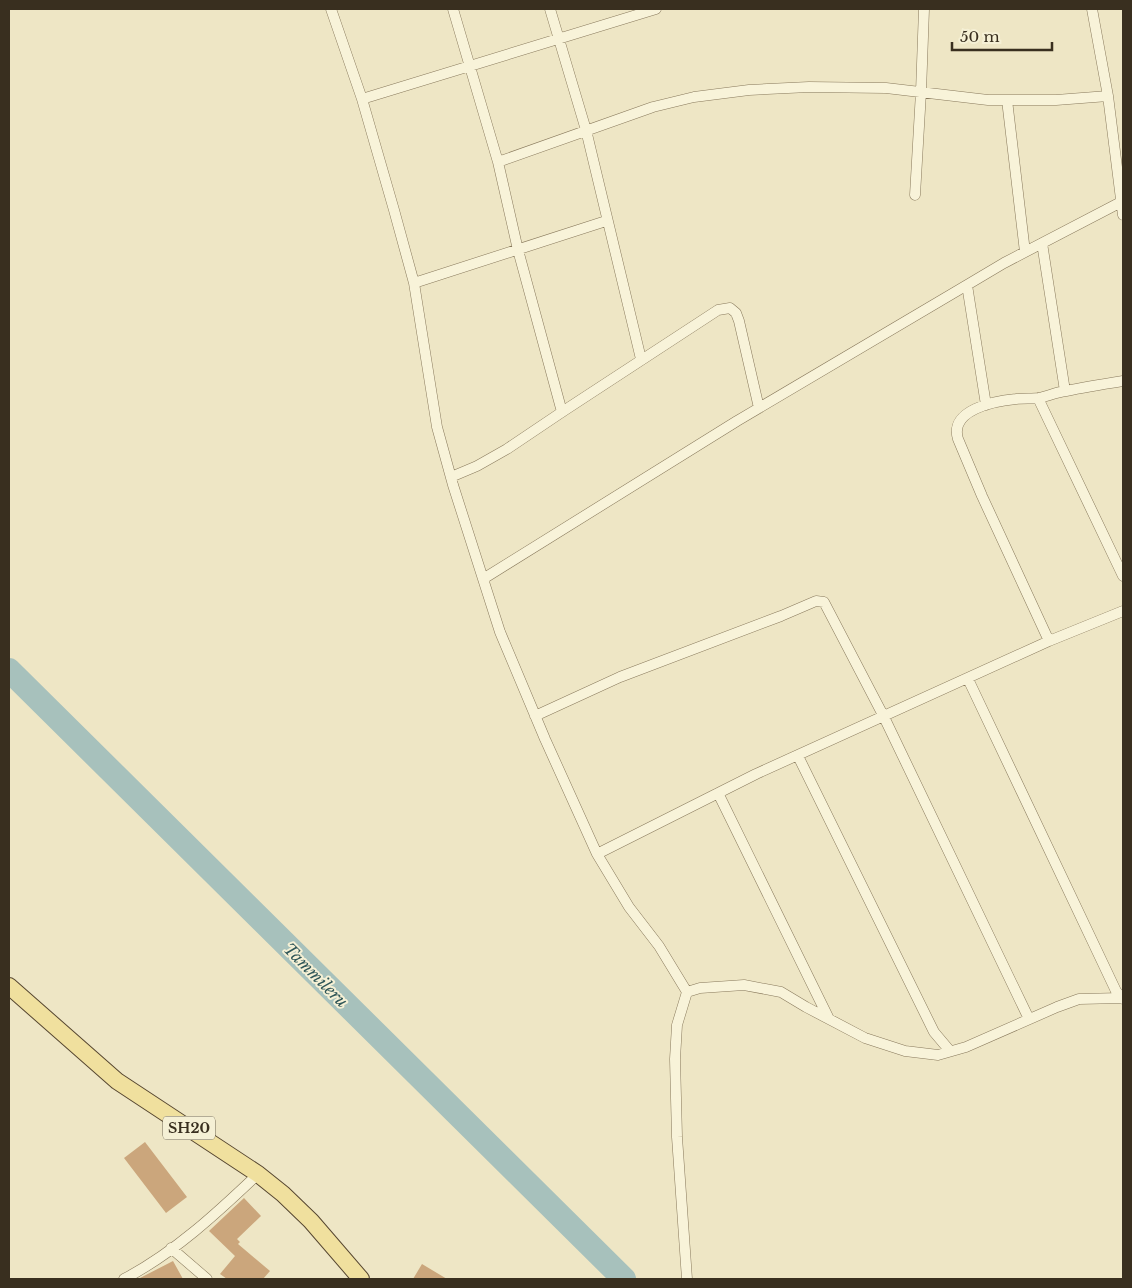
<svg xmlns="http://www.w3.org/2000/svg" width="1132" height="1288" font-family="'Libre Baskerville',serif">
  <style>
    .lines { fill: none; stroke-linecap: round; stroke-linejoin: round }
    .river { stroke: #a7c1bc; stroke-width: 24 }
    .building { fill: #cba67c }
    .minor-casing { stroke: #88795c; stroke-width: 11 }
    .primary-casing { stroke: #564630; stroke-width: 18 }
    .minor { stroke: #f8f3d9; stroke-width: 10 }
    .primary { stroke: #f0e09e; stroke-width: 16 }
    .labels { text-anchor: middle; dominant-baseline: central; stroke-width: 4; stroke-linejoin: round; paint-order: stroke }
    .shield { fill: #f5f0d5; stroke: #716956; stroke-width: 1 }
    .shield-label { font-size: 14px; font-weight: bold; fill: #392f1f }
    .water-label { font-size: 16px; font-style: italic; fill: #2f5658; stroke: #f5f0d5 }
  </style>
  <rect width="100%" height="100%" fill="#eee6c5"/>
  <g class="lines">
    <path class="river" d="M 9,670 L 624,1279"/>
  </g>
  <path class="building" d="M 145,1142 L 187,1197 L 166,1213 L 124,1158 Z
    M 244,1198 L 261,1216 L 237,1239 L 240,1242 L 238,1244 L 270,1271 L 263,1279 L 227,1279 L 220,1274 L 235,1256 L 209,1231 Z
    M 173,1261 L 183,1279 L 138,1279 L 140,1278 Z
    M 422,1264 L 447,1279 L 413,1279 Z"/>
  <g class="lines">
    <defs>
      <path id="minor" d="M 331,9 L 362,99 L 394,210 L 414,283 L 437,427 L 453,485 L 500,632 L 545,739 L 597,854 L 629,907 L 659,946 L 687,992 L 677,1025 L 675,1059 L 677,1137 L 687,1279
        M 453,9 L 498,162 L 518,250 L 562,412
        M 550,9 L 586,130 L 641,359
        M 1092,9 L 1108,96 L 1123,215
        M 362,99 L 656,9
        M 1007,100 L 1025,252
        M 498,162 L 653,107 L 694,97 L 749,90 L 809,87 L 886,88 L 988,100 L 1056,100 L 1108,96
        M 915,195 L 921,92 L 924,9
        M 1042,243 L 1065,391
        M 414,283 L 606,221
        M 967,285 L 986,405
        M 1038,398 L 1123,576
        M 451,477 L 477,466 L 507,449 L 562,412 L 718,310 L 730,308 L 736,313 L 739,321 L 759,408
        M 483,579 L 737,421 L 967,285 L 1004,263 L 1123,201
        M 1049,641 L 982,496 L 958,439 C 949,410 994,401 1016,399 C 1024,398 1032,399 1039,398 C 1048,396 1057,392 1066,391 C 1085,387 1104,384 1123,381
        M 968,679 L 1116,991 L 1123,999
        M 535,716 L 620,677 L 781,616 L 816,601 L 824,602 L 884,717 L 1029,1019
        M 798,756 L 934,1032 L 950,1051
        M 718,793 L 829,1019
        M 597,854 L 756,774 L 1049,641 L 1123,611
        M 687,992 L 700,988 L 744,985 L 781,992 L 806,1007 L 865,1038 L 905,1051 L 938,1055 L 966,1047 L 1057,1007 L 1079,999 L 1121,998
        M 171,1248 L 207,1279
        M 124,1279 C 174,1253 217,1213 258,1174"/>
      <path id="primary" d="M 9,986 L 117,1081 L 258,1174 L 283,1194 L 311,1221 L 361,1279"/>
    </defs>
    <use href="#minor" class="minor-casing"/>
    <use href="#primary" class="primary-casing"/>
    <use href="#minor" class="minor"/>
    <use href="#primary" class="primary"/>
  </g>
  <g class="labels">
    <rect class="shield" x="163" y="1116.5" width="52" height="23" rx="4"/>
    <g class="shield-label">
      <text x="189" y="1128">SH20</text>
    </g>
    <g class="water-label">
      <text transform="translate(316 975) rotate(45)">Tammileru</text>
    </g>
  </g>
  <rect width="1132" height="1288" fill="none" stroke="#392f1f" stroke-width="20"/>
  <path d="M952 42v8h100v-8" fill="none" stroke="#392f1f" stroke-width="2.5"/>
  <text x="960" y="42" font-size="15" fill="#392f1f" stroke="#f5f0d5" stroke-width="4" paint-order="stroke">50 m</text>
</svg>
